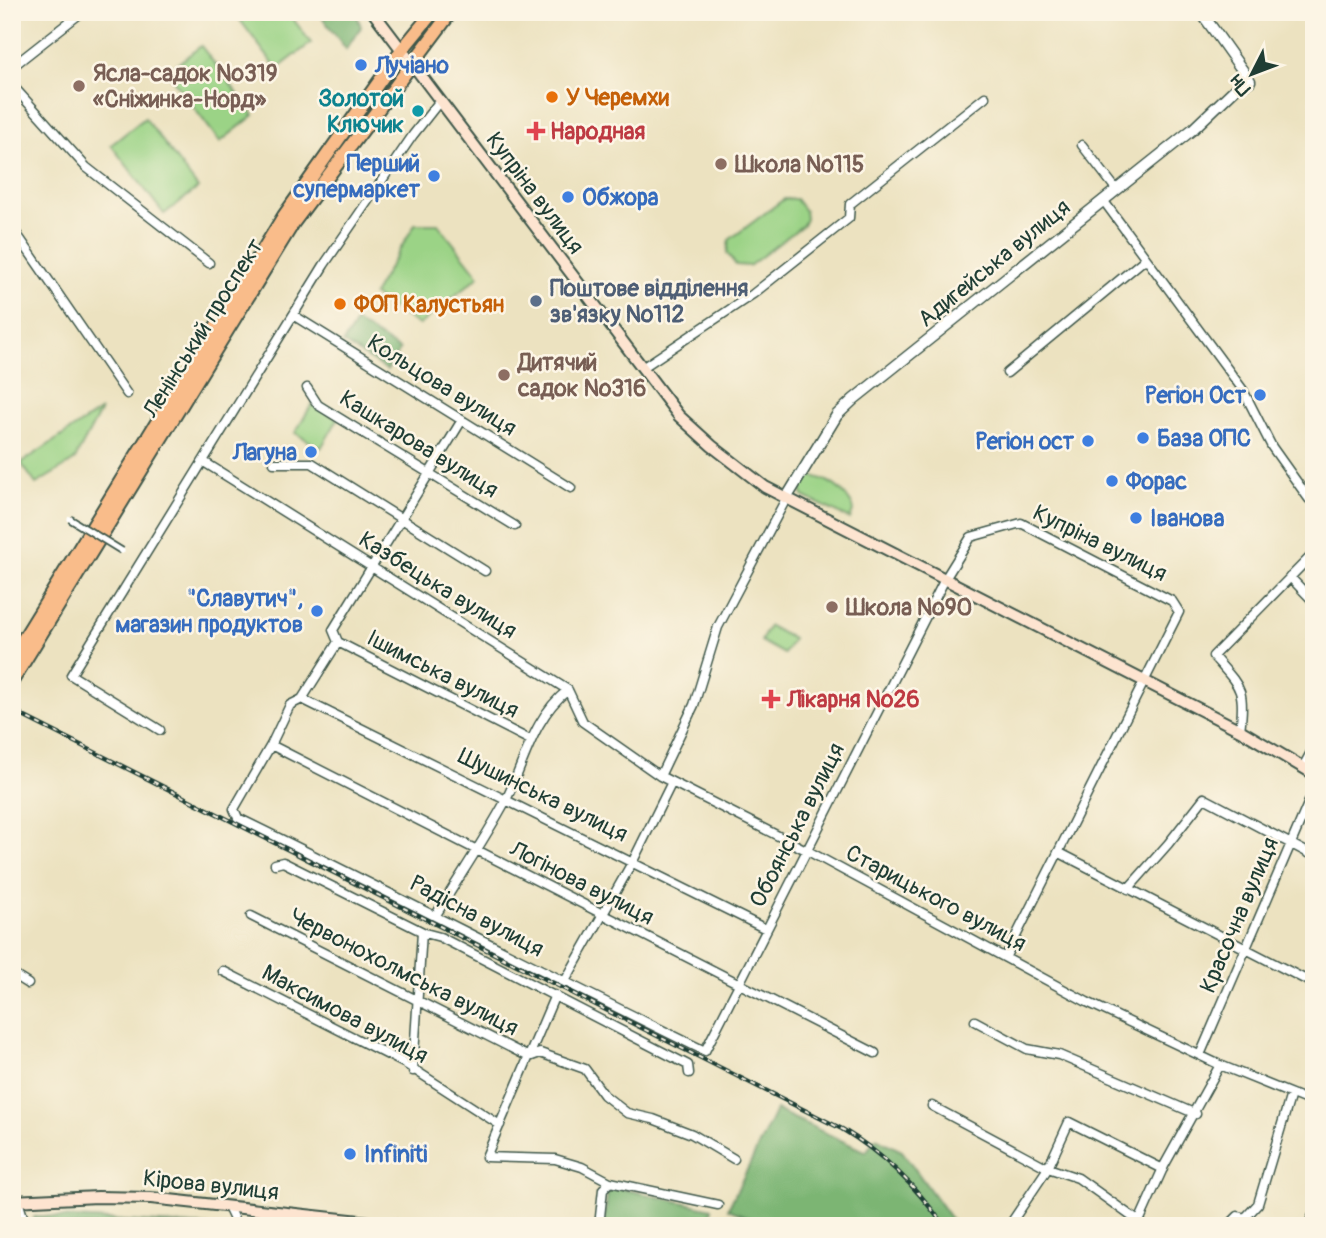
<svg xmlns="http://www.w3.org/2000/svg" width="1326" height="1238" font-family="Pangolin,sans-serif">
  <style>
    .green { fill: #9bd386; stroke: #5d885d; stroke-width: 2 }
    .forest { fill: #7cb573; stroke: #4e7954; stroke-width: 2 }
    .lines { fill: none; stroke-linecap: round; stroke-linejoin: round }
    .minor-casing { stroke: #3e5649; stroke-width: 11 }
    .tertiary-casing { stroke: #3e5649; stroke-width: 13 }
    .secondary-casing { stroke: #3e5649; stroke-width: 14 }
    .primary-casing { stroke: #3e5649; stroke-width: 16 }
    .minor { stroke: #fff; stroke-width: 8 }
    .tertiary { stroke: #fff; stroke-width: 10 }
    .secondary { stroke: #fde4d0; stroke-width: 10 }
    .primary { stroke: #f9bc8a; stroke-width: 12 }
    .rail-casing { stroke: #1f3d34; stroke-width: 4.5 }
    .rail { stroke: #fcf5e5; stroke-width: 2; stroke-dasharray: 5; stroke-linecap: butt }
    .pedestrian-bridge-casing { stroke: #3e5649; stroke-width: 9; stroke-linecap: butt }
    .pedestrian-bridge { stroke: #fff; stroke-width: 5 }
    .shop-dot { fill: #3f7fe0; stroke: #fcf5e5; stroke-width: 2.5 }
    .education-dot { fill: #8d6e63; stroke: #fcf5e5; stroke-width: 2.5 }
    .food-dot { fill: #e8710a; stroke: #fcf5e5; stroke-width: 2.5 }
    .culture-dot { fill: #0f9aa8; stroke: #fcf5e5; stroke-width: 2.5 }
    .health-dot { fill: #e0444e; stroke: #fcf5e5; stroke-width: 2.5 }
    .service-dot { fill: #5c6f8a; stroke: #fcf5e5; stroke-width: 2.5 }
    .labels { text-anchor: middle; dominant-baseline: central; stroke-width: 5; stroke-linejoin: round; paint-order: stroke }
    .shop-label { font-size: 23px; font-weight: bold; fill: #366cbe; stroke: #fcf5e5; text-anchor: start }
    .education-label { font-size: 23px; font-weight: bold; fill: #785e54; stroke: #fcf5e5; text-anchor: start }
    .food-label { font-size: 23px; font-weight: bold; fill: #c56008; stroke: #fcf5e5; text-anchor: start }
    .culture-label { font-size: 23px; font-weight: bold; fill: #0d838f; stroke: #fcf5e5; text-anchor: end }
    .health-label { font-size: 23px; font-weight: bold; fill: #be3a42; stroke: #fcf5e5; text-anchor: start }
    .street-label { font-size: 23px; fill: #1f3d34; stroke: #fcf5e5 }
    .service-label { font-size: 23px; font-weight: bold; fill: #4e5e75; stroke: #fcf5e5; text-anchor: start }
  </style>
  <rect width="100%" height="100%" fill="#fcf5e5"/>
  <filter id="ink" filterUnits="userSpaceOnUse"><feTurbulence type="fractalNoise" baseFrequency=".0143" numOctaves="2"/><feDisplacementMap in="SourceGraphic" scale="14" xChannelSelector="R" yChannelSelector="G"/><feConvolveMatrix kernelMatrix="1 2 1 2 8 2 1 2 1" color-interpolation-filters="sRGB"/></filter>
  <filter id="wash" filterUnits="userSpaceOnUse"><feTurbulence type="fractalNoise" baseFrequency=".00686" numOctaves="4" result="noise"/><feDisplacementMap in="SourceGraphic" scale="28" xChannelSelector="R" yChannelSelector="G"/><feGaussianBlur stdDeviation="1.57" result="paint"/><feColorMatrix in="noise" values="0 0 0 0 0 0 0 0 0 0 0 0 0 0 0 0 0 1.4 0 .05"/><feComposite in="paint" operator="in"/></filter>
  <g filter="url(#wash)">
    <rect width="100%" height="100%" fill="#ece2c0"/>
    <path class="green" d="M 234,12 L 288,12 L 311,43 L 277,69 Z
      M 201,46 L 254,115 L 220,142 L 167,72 Z
      M 145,118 L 198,188 L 164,214 L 111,145 Z
      M 784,199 L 796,199 L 805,211 L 806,219 L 803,225 L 749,266 L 736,265 L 727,253 L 729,240 Z
      M 415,224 L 438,224 L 479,276 L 419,325 L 373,295 Z
      M 312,404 L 338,419 L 321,448 L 295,433 Z
      M 101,410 L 74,461 L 36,484 L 21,463 Z
      M 806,475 C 827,477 846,490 854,509 L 850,519 L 803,496 L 799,484 Z
      M 769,626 L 793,639 L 784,654 L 761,641 Z"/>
    <path class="forest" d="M 318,12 L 356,12 L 361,27 L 346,49 Z
      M 356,322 L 400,350 L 387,370 L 343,343 Z
      M 776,1110 L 866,1152 L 876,1138 L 902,1151 L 956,1226 L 770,1226 L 728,1209 Z
      M 619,1188 L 712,1209 L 708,1226 L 604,1226 L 608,1190 Z
      M 40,1216 L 209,1226 L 35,1226 L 34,1217 Z"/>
  </g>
  <g filter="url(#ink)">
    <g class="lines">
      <defs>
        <path id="minor" d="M 12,67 L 82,12
          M 12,85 L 86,167 L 209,263
          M 1082,145 L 1116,189
          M 1103,200 L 1243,390 L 1272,447 L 1309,499
          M 12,227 L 127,394
          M 293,315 L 571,488
          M 642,368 L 753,294 L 849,218 L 850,204 L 985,97
          M 1007,373 L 1145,259
          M 307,388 L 318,405 L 515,526
          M 462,420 L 333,630 L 338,642 L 302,699 L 290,705 L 271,745 L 234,809 L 238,818 C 394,894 548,975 705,1051 L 945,579 L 971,537 L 1021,523 L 1172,601 L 1179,612 L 1006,956
          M 204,462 L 568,690 L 583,722 L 660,776 L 806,850 L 1087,1002 L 1220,1065 L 1314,1103
          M 274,463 L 312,463 L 485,571
          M 1290,577 L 1314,602
          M 338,642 L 530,740
          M 302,699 L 766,929
          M 160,730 L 71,675 L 324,265 L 413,135 L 439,102
          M 1240,730 C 1246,688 1240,687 1213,656 L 1314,553
          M 271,745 L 875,1053
          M 1303,767 L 1314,747
          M 660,776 L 694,705 L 718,627 L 787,497
          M 1058,852 L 1314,984
          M 275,864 L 283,862 L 425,933 L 440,937 L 688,1065 L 689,1073
          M 1128,889 L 1168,844 L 1204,798 L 1314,856
          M 436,915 C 459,877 485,839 506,800 C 525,762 533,717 568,690
          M 251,916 L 529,1057 L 540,1053 L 585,1069 L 604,1095 L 627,1113 L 653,1119 L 692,1134 L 734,1159
          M 223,971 L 404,1063 L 500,1125
          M 12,974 L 28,984
          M 561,982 L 564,983 L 633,861 L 672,782
          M 555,995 L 486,1157 L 555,1159 L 582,1167 L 610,1182 L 718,1205
          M 975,1021 L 1027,1049 L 1059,1055 L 1196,1114
          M 1200,1055 L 1314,790
          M 413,1071 L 422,932
          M 932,1106 L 1048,1168 L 1078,1178 L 1145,1226
          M 18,1201 L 26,1226
          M 228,1207 L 237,1226
          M 599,1226 L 603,1189 L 610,1182
          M 1009,1226 L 1048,1168 L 1069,1122 L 1163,1169
          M 1137,1226 L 1164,1166 L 1220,1065
          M 1228,1226 L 1238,1216 L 1245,1218 L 1258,1204 L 1291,1094
          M 1308,1226 L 1314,1213"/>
        <path id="tertiary" d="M 787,497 L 837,415 L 854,399 L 1193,129 L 1236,88 L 1250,81 L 1201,12"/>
        <path id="secondary" d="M 373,12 L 679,416 L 712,446 L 765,487 L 1240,730 L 1314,774
          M 12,1201 L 98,1197 L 151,1198 L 406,1226"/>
        <path id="primary" d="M 12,658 L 284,216 L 401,51 L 433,12
          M 12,681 L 293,223 L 451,12"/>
      </defs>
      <use href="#minor" class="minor-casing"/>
      <use href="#tertiary" class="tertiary-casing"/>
      <use href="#secondary" class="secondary-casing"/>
      <use href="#primary" class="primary-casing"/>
      <use href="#minor" class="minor"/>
      <use href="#tertiary" class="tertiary"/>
      <use href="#secondary" class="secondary"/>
      <use href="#primary" class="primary"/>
      <defs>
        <path id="rail" d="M 12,707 L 25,717 L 842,1129 C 884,1154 916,1186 944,1226"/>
      </defs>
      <use href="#rail" class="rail-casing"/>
      <use href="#rail" class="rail"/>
      <defs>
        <path id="pedestrian-bridge" d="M 70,519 L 122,551"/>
      </defs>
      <use href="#pedestrian-bridge" class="pedestrian-bridge-casing"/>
      <use href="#pedestrian-bridge" class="pedestrian-bridge"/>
    </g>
  </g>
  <g class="shop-dot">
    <circle cx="361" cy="65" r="7"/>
    <circle cx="434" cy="176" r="7"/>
    <circle cx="568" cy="197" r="7"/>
    <circle cx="1260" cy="395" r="7"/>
    <circle cx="1143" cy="438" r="7"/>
    <circle cx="1088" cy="441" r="7"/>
    <circle cx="311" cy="452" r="7"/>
    <circle cx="1112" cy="481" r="7"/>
    <circle cx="1136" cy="518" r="7"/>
    <circle cx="317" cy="611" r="7"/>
    <circle cx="350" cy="1154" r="7"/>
  </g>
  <g class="education-dot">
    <circle cx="79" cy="86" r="7"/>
    <circle cx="721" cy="164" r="7"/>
    <circle cx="504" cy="375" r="7"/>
    <circle cx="832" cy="607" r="7"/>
  </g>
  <g class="food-dot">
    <circle cx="552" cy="97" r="7"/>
    <circle cx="340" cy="304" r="7"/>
  </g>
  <circle class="culture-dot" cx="418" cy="111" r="7"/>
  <g class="health-dot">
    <path d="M532.5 120.5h7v7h7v7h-7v7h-7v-7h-7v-7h7z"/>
    <path d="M767.5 688.5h7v7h7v7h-7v7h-7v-7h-7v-7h7z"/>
  </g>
  <circle class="service-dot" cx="536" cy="301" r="7"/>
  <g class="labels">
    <g class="shop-label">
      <text x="375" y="65">Лучіано</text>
      <text x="420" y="163" text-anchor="end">Перший<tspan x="420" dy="26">супермаркет</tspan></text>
      <text x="582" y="197">Обжора</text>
      <text x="1246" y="395" text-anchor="end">Регіон Ост</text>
      <text x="1157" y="438">База ОПС</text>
      <text x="1074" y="441" text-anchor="end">Регіон ост</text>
      <text x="297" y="452" text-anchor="end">Лагуна</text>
      <text x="1126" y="481">Форас</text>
      <text x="1150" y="518">Іванова</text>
      <text x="303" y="598" text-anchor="end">"Славутич",<tspan x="303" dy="26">магазин продуктов</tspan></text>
      <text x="364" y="1154">Infiniti</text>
    </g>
    <g class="education-label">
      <text x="93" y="73">Ясла-садок №319<tspan x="93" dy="26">«Сніжинка-Норд»</tspan></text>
      <text x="735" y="164">Школа №115</text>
      <text x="518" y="362">Дитячий<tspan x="518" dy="26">садок №316</tspan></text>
      <text x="846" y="607">Школа №90</text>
    </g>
    <g class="food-label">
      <text x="566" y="97">У Черемхи</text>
      <text x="354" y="304">ФОП Калустьян</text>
    </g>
    <g class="culture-label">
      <text x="404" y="98">Золотой<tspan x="404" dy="26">Ключик</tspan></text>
    </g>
    <g class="health-label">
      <text x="550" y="131">Народная</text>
      <text x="787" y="699">Лікарня №26</text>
    </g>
    <g class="street-label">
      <text transform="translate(535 193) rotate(53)">Купріна вулиця</text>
      <text transform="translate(994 263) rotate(-39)">Адигейська вулиця</text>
      <text transform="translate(203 328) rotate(-58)">Ленінський проспект</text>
      <text transform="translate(442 385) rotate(32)">Кольцова вулиця</text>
      <text transform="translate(419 444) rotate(32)">Кашкарова вулиця</text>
      <text transform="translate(1100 543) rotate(26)">Купріна вулиця</text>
      <text transform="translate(438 585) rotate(32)">Казбецька вулиця</text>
      <text transform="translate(443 674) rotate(27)">Ішимська вулиця</text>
      <text transform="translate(543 795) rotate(26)">Шушинська вулиця</text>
      <text transform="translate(797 825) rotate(-63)">Обоянська вулиця</text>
      <text transform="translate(582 883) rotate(27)">Логінова вулиця</text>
      <text transform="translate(936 898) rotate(28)">Старицького вулиця</text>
      <text transform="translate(1239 915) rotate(-67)">Красочна вулиця</text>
      <text transform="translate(477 916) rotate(28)">Радісна вулиця</text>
      <text transform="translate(404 972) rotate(27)">Червонохолмська вулиця</text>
      <text transform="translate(345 1014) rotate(28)">Максимова вулиця</text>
      <text transform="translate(211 1185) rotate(6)">Кірова вулиця</text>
    </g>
    <g class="service-label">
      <text x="550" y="288">Поштове відділення<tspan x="550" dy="26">зв'язку №112</tspan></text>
    </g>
  </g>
  <rect width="1326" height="1238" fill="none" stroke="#fcf5e5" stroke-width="42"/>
  <g transform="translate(1252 74) rotate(228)" stroke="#fcf5e5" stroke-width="5" paint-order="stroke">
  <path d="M0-5L12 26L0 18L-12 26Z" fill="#1f3d34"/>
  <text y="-10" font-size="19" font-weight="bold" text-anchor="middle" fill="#1f3d34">Пн</text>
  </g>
</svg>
